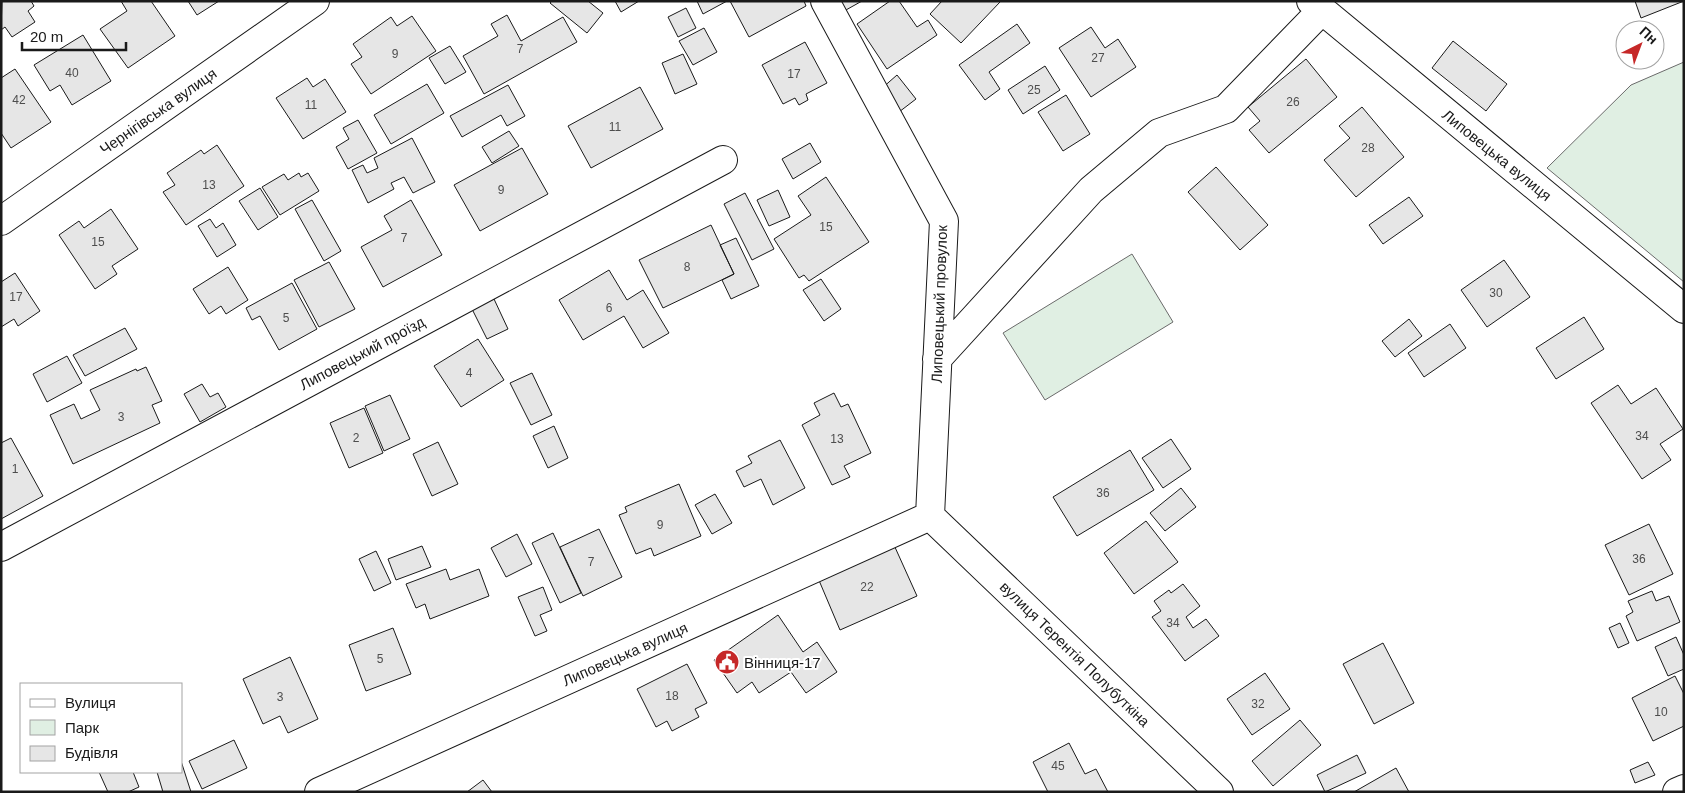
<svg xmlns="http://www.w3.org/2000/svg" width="1685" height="793" font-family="Helvetica,sans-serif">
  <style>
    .green { fill: #e0efe3; stroke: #6a6a6a }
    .building { fill: #e6e6e6; stroke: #1a1a1a }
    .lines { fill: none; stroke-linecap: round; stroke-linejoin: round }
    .minor-casing { stroke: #1a1a1a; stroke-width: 30 }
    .minor { stroke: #fff; stroke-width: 28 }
    .labels { text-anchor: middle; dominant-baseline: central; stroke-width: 4; stroke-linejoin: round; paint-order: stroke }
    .number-label { font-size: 12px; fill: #4d4d4d }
    .street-label { font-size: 15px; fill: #1a1a1a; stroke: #fff }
    .poi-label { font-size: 15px; fill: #1a1a1a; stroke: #fff; text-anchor: start }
  </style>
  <rect width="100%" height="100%" fill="#fff"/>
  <path class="green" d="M 1684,62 L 1684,282 L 1547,168 L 1631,85 Z
    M 1132,254 L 1173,322 L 1045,400 L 1003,333 Z"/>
  <path class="building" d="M 2,1 L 31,1 L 34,6 L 28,11 L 35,22 L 12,37 L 5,27 L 1,30 Z
    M 121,1 L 151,1 L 175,36 L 128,68 L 100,29 L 127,11 Z
    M 188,1 L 219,1 L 197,15 Z
    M 552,1 L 588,1 L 603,13 L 587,33 L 550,3 Z
    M 615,1 L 639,1 L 621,12 Z
    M 697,1 L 727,1 L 703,14 Z
    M 730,1 L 804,1 L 806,6 L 749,37 Z
    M 830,1 L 862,1 L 837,15 Z
    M 890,1 L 899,1 L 917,27 L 928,20 L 937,35 L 887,69 L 857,24 Z
    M 942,1 L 1000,1 L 1000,2 L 961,43 L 930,14 Z
    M 1635,1 L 1684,1 L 1641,18 Z
    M 686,8 L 696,28 L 678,37 L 668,17 Z
    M 507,15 L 521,41 L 563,17 L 577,42 L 484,94 L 463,56 L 498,36 L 491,24 Z
    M 412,16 L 436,51 L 371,94 L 351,64 L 362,57 L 353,44 L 391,17 L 397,26 Z
    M 1017,24 L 1030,43 L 989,72 L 1000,89 L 985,100 L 959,65 Z
    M 1091,27 L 1105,48 L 1118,39 L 1136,67 L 1091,97 L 1059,48 Z
    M 704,28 L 717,52 L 693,65 L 679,41 Z
    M 83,35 L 111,81 L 72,105 L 60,85 L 50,91 L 34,65 Z
    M 1453,41 L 1507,84 L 1486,111 L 1432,68 Z
    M 805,42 L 827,83 L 806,94 L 808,100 L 799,105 L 795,98 L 783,104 L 762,65 Z
    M 450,46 L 466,72 L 445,84 L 429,58 Z
    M 683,54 L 697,84 L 675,94 L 662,63 Z
    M 1306,59 L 1337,97 L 1269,153 L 1249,130 L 1260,121 L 1248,107 Z
    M 1045,66 L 1060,90 L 1023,114 L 1008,90 Z
    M 15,69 L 51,122 L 11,148 L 1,133 L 1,78 Z
    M 897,75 L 916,99 L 899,112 L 881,89 Z
    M 307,78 L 313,87 L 325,79 L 346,112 L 303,139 L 276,98 Z
    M 427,84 L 444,113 L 391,144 L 374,115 Z
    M 508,85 L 525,116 L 507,126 L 501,115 L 462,137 L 450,116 Z
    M 640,87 L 663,129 L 591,168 L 568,126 Z
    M 1066,95 L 1090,134 L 1063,151 L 1038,112 Z
    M 1362,107 L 1404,157 L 1356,197 L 1324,160 L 1350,138 L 1339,126 Z
    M 358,120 L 377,153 L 348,169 L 336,147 L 349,139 L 343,128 Z
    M 509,131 L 519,146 L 492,163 L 482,147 Z
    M 412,138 L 435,182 L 413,193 L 404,177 L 391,183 L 394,189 L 368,203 L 352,170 L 363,165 L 367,173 L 378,168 L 374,158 Z
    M 810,143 L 821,162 L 793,179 L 782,159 Z
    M 217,145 L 244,186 L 186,225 L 163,192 L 175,185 L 167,173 L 201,150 L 204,154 Z
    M 522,148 L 548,194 L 480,231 L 454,185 Z
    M 1216,167 L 1268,225 L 1240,250 L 1188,192 Z
    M 299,173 L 301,177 L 308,173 L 319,191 L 280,215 L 262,187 L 284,174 L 288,180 Z
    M 826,177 L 869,242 L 809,281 L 804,275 L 799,278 L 774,239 L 811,215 L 798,196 Z
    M 260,188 L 278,217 L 258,230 L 239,201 Z
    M 778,190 L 790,217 L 769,226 L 757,200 Z
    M 745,193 L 774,249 L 752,260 L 724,204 Z
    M 1409,197 L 1423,216 L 1383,244 L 1369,225 Z
    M 312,200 L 341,251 L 324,261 L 295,209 Z
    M 411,200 L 442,255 L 383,287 L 361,247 L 392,230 L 384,216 Z
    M 111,209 L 138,249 L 112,266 L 117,274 L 95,289 L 59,235 L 79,221 L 84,228 Z
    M 210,219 L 216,228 L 223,223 L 236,245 L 217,257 L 198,226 Z
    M 711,225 L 734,274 L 663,308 L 639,260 Z
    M 736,238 L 759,286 L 731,299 L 722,280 L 734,274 L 720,245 Z
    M 1504,260 L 1530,297 L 1487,327 L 1461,290 Z
    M 329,262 L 355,309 L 319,327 L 294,280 Z
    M 228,267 L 248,300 L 226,314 L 221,306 L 209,314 L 193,289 Z
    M 609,270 L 627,300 L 643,290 L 669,333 L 643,348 L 624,316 L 583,340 L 559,300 Z
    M 15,273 L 40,311 L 18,326 L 14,319 L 1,327 L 1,282 Z
    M 821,279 L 841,309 L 824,321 L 803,290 Z
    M 292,283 L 317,329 L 279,350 L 260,316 L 252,320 L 246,308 Z
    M 494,299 L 508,329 L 487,339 L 472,309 Z
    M 1584,317 L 1604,349 L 1556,379 L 1536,348 Z
    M 1409,319 L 1422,336 L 1395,357 L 1382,341 Z
    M 1450,324 L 1466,348 L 1424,377 L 1408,353 Z
    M 125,328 L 137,349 L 85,376 L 73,355 Z
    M 478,339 L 504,380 L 461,407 L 434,366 Z
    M 67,356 L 82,383 L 47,402 L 33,374 Z
    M 146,367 L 162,401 L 152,405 L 160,423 L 73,464 L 50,415 L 74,404 L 81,419 L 100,410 L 90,390 L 136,369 L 137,371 Z
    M 532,373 L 552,415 L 531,425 L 510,383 Z
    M 202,384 L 210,397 L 218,393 L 226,407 L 200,422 L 184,394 Z
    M 1618,385 L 1631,404 L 1656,388 L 1683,429 L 1660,444 L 1671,460 L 1642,479 L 1591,403 Z
    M 834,393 L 841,407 L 848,404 L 871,453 L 844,466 L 850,477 L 832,485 L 802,425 L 820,415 L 814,403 Z
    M 390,395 L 410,439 L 384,451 L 365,406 Z
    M 364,408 L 383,453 L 349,468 L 330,423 Z
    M 554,426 L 568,458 L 548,468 L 533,436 Z
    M 11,438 L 43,496 L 1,519 L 1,443 Z
    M 1171,439 L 1191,469 L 1163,488 L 1142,458 Z
    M 780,440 L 805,488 L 773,505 L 761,479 L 744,487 L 736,471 L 752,463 L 748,456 Z
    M 438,442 L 458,484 L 432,496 L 413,454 Z
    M 1130,450 L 1154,490 L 1077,536 L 1053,497 Z
    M 679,484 L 701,536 L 654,556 L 651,548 L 636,554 L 619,515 L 627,512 L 625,507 Z
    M 1181,488 L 1196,507 L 1165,531 L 1150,513 Z
    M 715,494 L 732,523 L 712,534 L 695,505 Z
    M 1146,521 L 1178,562 L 1134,594 L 1104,553 Z
    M 1649,524 L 1673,574 L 1629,595 L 1605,545 Z
    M 599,529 L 622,577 L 583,596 L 560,547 Z
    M 553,533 L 581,593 L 560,603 L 532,543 Z
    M 517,534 L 532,564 L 506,577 L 491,548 Z
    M 894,545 L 917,596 L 840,630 L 818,578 Z
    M 422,546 L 431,567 L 396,580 L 388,559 Z
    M 376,551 L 391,583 L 374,591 L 359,559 Z
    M 446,569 L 450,580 L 479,569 L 489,596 L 430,619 L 425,604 L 416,608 L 406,584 Z
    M 1183,584 L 1200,606 L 1186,617 L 1193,628 L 1206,619 L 1219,636 L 1185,661 L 1152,617 L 1161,611 L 1154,601 L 1169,590 L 1171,593 Z
    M 543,587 L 552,610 L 540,615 L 547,631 L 535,636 L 518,597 Z
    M 1652,591 L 1656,601 L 1669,596 L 1680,622 L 1637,641 L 1626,616 L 1633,612 L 1628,601 Z
    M 778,615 L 803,652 L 817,642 L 837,672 L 806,693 L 791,672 L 759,693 L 752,682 L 737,693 L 714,660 Z
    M 1620,623 L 1629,643 L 1618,648 L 1609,628 Z
    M 393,628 L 411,674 L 366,691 L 349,645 Z
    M 1676,637 L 1684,655 L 1684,669 L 1668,676 L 1655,647 Z
    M 1383,643 L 1414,703 L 1374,724 L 1343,664 Z
    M 290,657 L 318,719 L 288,733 L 280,716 L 263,724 L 243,679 Z
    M 687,664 L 707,703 L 695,709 L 699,717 L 672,731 L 667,721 L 656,727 L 637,689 Z
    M 1265,673 L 1290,709 L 1252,735 L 1227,699 Z
    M 1675,676 L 1684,694 L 1684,726 L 1653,741 L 1632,698 Z
    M 1300,720 L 1321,745 L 1273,786 L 1252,761 Z
    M 234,740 L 247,768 L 202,789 L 189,761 Z
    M 1069,743 L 1085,774 L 1096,769 L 1108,792 L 1048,792 L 1033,762 Z
    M 1357,755 L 1366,773 L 1325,792 L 1317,775 Z
    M 181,761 L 191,792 L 163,792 L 157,772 L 181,772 Z
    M 1648,762 L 1655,775 L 1635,783 L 1630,770 Z
    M 1396,768 L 1409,792 L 1354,792 Z
    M 99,772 L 133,772 L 139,787 L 128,792 L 108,792 Z
    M 483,780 L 492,792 L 467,792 Z"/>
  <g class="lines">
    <defs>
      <path id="minor" d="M 825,1 L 944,221 L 930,516
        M 1311,1 L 1684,309
        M 1,221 L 315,1
        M 937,359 L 1091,190 L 1159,133 L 1226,109 L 1322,10
        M 930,516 L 1219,792
        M 1,547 L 723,160
        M 319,792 L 930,516
        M 1677,792 L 1684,789"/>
    </defs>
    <use href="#minor" class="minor-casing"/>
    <use href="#minor" class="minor"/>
  </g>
  <defs>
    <symbol id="civic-disc" viewBox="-11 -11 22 22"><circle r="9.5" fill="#c62828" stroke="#fff"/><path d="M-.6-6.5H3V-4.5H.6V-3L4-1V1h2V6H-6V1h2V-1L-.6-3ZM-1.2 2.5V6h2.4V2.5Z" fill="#fff"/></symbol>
  </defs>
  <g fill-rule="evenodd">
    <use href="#civic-disc" x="713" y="648" width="28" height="28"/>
  </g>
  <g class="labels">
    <g class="number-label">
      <text x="520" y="49">7</text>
      <text x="395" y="54">9</text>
      <text x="1098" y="58">27</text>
      <text x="72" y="73">40</text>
      <text x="794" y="74">17</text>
      <text x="1034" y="90">25</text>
      <text x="19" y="100">42</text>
      <text x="1293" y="102">26</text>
      <text x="311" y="105">11</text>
      <text x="615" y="127">11</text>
      <text x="1368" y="148">28</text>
      <text x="209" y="185">13</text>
      <text x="501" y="190">9</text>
      <text x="826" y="227">15</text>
      <text x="404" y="238">7</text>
      <text x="98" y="242">15</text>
      <text x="687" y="267">8</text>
      <text x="1496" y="293">30</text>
      <text x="16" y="297">17</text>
      <text x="609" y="308">6</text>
      <text x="286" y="318">5</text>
      <text x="469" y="373">4</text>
      <text x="121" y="417">3</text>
      <text x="1642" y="436">34</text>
      <text x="356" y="438">2</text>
      <text x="837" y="439">13</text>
      <text x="15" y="469">1</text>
      <text x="1103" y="493">36</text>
      <text x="660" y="525">9</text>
      <text x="1639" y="559">36</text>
      <text x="591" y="562">7</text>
      <text x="867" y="587">22</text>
      <text x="1173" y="623">34</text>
      <text x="380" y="659">5</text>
      <text x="672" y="696">18</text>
      <text x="280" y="697">3</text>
      <text x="1258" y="704">32</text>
      <text x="1661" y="712">10</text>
      <text x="1058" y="766">45</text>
    </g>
    <g class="street-label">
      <text transform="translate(158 111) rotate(-35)">Чернігівська вулиця</text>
      <text transform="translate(1497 155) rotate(39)">Липовецька вулиця</text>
      <text transform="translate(939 304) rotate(-88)">Липовецький провулок</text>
      <text transform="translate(362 353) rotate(-28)">Липовецький проїзд</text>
      <text transform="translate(625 654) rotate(-24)">Липовецька вулиця</text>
      <text transform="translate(1075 654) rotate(44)">вулиця Терентія Полубуткіна</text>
    </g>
    <g class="poi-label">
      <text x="744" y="662">Вінниця-17</text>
    </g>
  </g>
  <rect width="1685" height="793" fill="none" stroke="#1a1a1a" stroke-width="5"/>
  <rect x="20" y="683" width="162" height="90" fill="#ffffff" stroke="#a3a3a3"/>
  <rect x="30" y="699" width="25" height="8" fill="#ffffff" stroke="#a3a3a3"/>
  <text x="65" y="708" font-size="15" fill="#1a1a1a">Вулиця</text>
  <rect x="30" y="720" width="25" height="15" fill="#e0efe3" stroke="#a3a3a3"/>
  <text x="65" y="733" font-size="15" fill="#1a1a1a">Парк</text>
  <rect x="30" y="746" width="25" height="15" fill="#e6e6e6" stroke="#a3a3a3"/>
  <text x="65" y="758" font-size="15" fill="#1a1a1a">Будівля</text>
  <g transform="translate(1640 45) rotate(42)"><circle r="24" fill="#ffffff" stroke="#a3a3a3"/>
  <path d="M0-4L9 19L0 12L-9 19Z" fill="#c62828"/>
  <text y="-8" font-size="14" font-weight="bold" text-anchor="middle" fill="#1a1a1a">Пн</text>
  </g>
  <path d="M22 42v8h104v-8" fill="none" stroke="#1a1a1a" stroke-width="2.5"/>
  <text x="30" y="42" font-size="15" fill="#1a1a1a" stroke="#ffffff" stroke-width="4" paint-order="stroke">20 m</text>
</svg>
